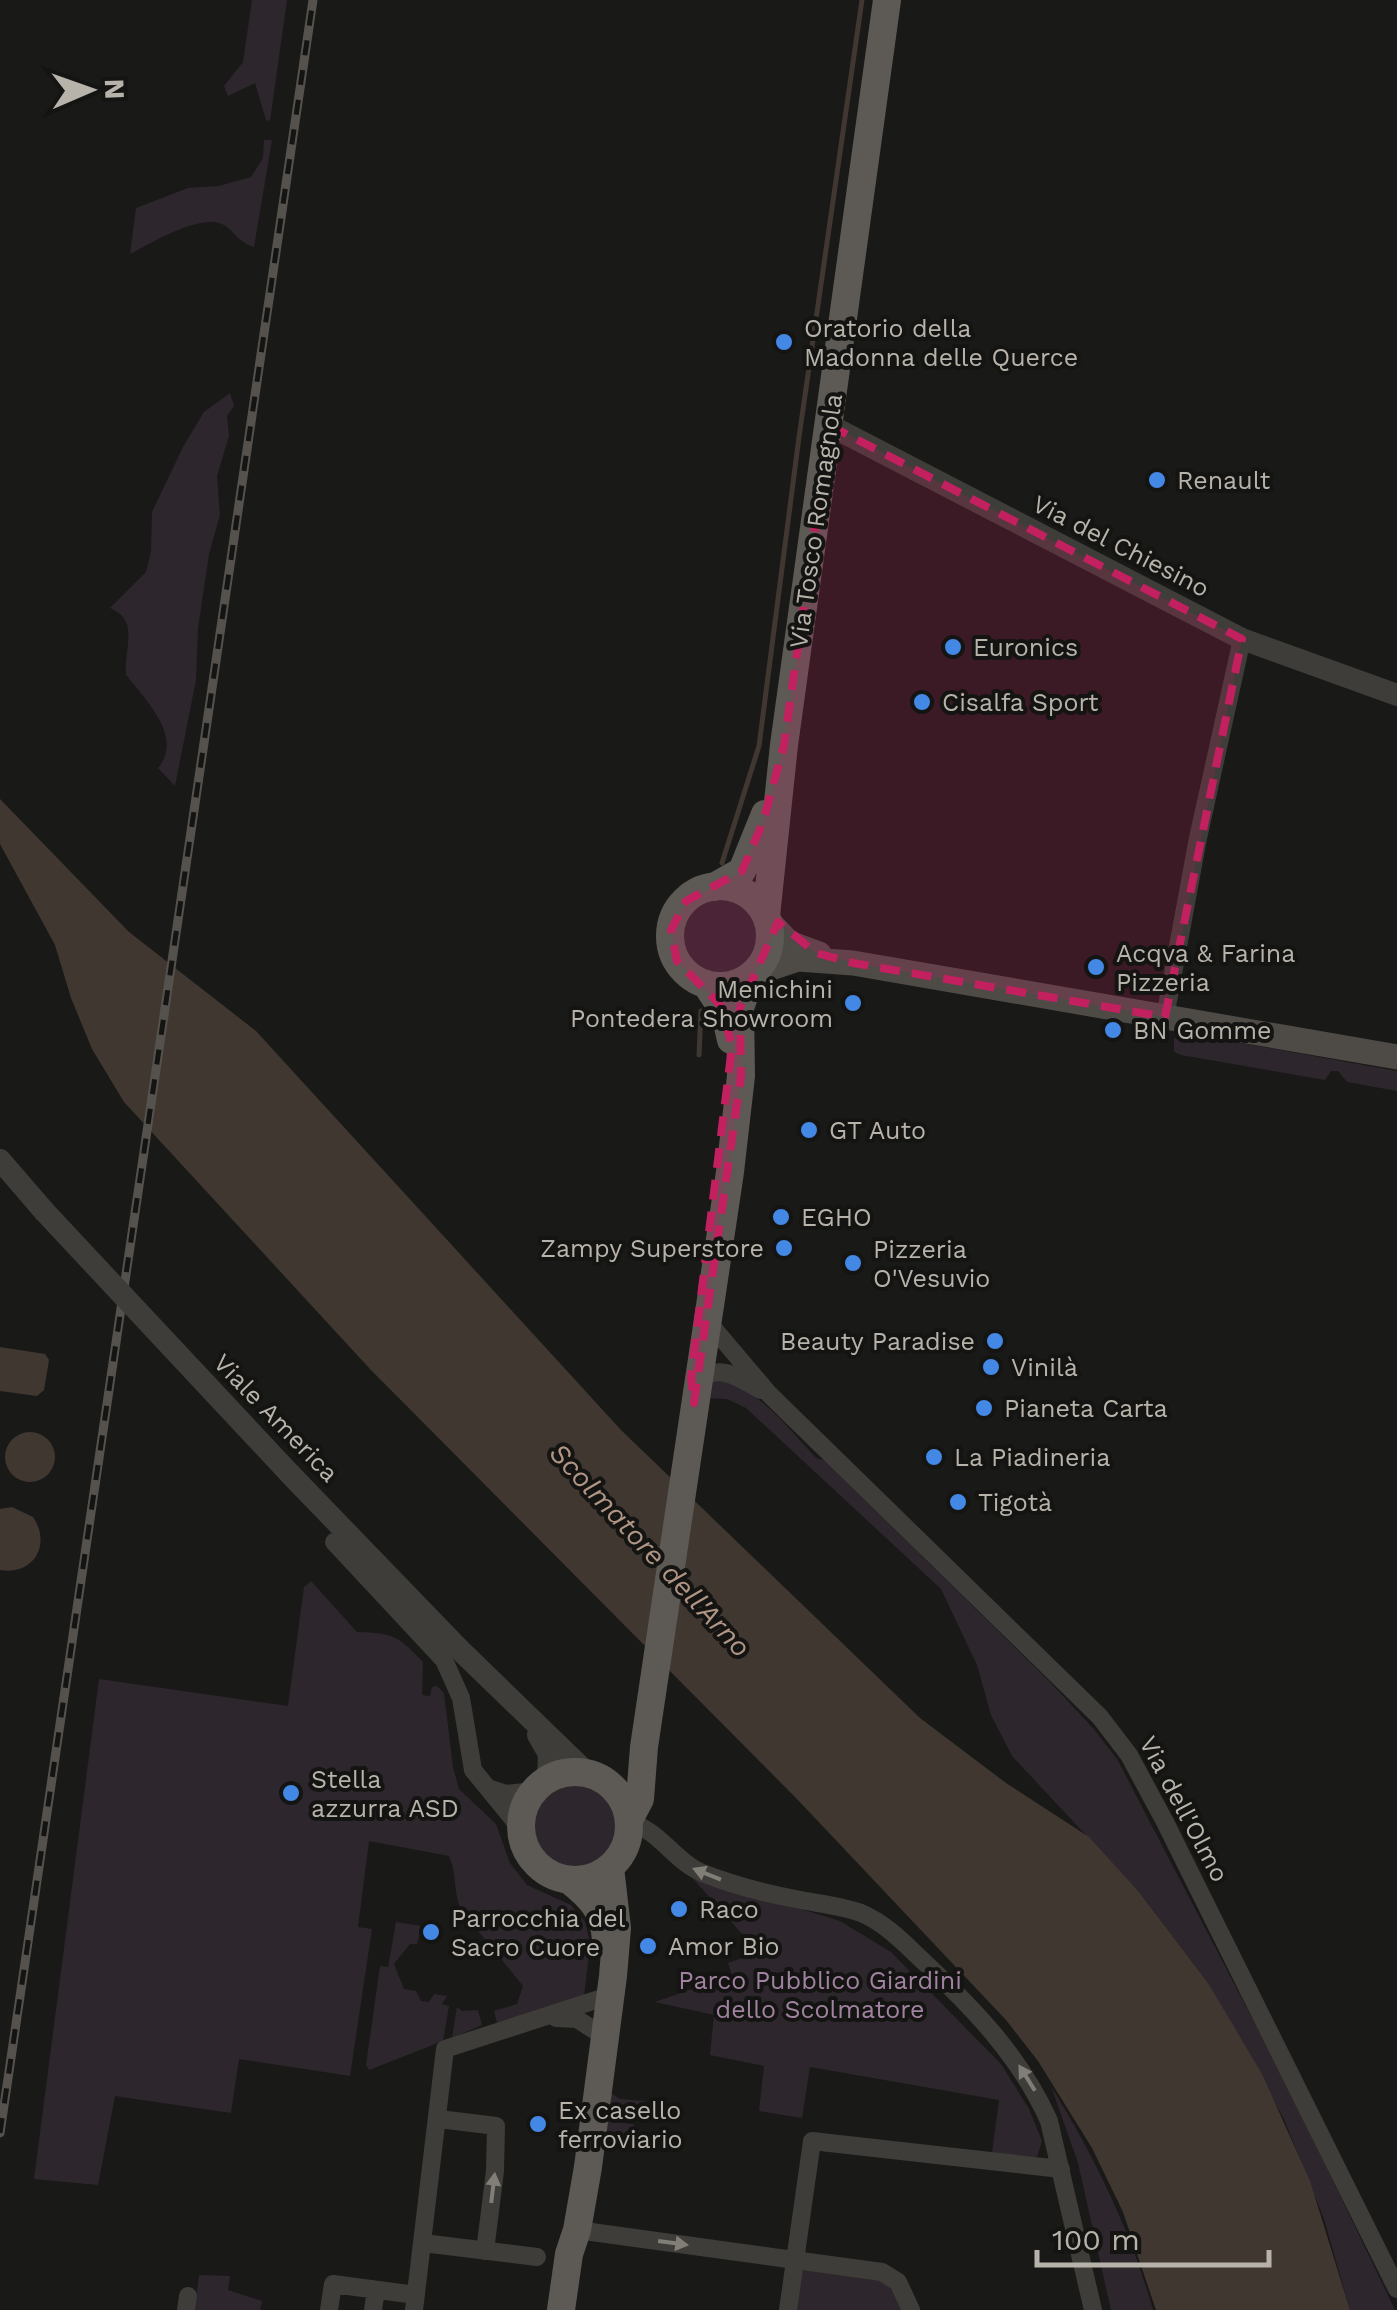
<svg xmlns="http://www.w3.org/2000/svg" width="1397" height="2310" font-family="'Work Sans',sans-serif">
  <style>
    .green { fill: #2e262d }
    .water { fill: #413731 }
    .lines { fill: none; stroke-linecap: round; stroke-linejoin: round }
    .stream { stroke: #413731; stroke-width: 5 }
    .minor { stroke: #3e3d39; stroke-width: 18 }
    .tertiary { stroke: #3e3d39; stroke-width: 22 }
    .secondary { stroke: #4e4b47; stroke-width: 25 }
    .primary { stroke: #5d5a55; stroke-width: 28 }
    .rail-casing { stroke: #55524e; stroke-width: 9 }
    .rail { stroke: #141412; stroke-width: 5; stroke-dasharray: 15; stroke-linecap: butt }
    .tertiary-bridge { stroke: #3e3d39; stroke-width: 22 }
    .oneway { fill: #817e77 }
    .marked { fill: #c2205f; fill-opacity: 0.2; stroke: #c2205f; stroke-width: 8; stroke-dasharray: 20 12; stroke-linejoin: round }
    .poi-dot { fill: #4488e5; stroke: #141412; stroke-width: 4 }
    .labels { text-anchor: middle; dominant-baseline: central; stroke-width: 8; stroke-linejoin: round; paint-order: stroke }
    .poi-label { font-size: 25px; fill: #b8b3aa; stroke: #141412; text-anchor: start }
    .street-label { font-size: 25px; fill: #b8b3aa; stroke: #141412 }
    .park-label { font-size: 25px; fill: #a183a1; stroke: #141412 }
    .water-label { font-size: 28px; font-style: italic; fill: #b09584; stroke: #141412 }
  </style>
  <rect width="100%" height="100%" fill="#191917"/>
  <path class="green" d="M 252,0 L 287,0 L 270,121 L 266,120 L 255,83 L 228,96 L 224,86 L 243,62 Z
    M 264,140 L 272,140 L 254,247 C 234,240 235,230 222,224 C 199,214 151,243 130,254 L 136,208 L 188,188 L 219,186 L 251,177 L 263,158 Z
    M 230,393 L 234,406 L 227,416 L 229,436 L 217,476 L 220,515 L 209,554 L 198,628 L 196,680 L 175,786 L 158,768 C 184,737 145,699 126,675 C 123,649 141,621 110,608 L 146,572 L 151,551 L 152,512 L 183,447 L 204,412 Z
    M679 937a42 42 0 1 1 84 0a42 42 0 1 1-84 0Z
    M 1185,1033 L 1397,1071 L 1397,1091 L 1347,1082 L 1338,1071 L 1331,1071 L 1325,1080 L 1181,1055 L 1174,1052 L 1174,1039 Z
    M 720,1379 C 765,1395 784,1424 816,1458 L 824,1460 L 1051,1683 L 1093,1728 L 1117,1759 L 1288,2087 L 1395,2310 L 1350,2310 L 1324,2219 L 1284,2119 L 1208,1983 L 1139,1892 L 1012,1756 L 991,1715 L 977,1665 L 941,1589 L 746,1408 L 727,1399 L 707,1398 L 712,1381 Z
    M 311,1581 L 357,1632 C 394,1633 398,1636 423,1662 L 422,1695 L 430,1696 L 432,1687 L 437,1686 L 444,1693 L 453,1767 L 459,1789 L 496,1824 L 510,1863 L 527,1885 L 571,1905 L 586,1923 L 590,1946 L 584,1996 L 497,2023 L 494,2011 L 517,2004 L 523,1986 L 461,1910 C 453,1892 457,1873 449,1856 L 369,1841 L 358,1927 L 372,1929 L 350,2076 L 239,2059 L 231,2113 L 115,2096 L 98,2185 L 34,2179 L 99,1679 L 288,1706 L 304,1587 Z
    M532 1826a43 43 0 1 1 86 0a43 43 0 1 1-86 0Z
    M 689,1874 L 840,1921 L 891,1952 L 1001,2064 L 1029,2109 L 1042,2141 L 1036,2160 L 992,2153 L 999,2100 L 810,2067 L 802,2118 L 759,2111 L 764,2066 L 710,2055 L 714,2015 L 655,2002 L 732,1975 L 728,1963 L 758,1952 Z
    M 396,1922 L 422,1926 L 417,1944 L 410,1944 L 394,1964 L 404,1989 L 416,1991 L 421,2001 L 429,2002 L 434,1994 L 447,1996 L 442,2004 L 449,2006 L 443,2041 L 369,2070 L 366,2065 L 380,1966 L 388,1967 Z
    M 457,2007 L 462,2011 L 478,2010 L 482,2025 L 452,2038 Z
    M 1051,2086 C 1095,2158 1130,2229 1153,2310 L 1111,2310 L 1078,2163 Z
    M 611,2093 L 620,2099 L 645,2101 L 644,2111 L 633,2118 L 609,2115 Z
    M 607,2121 L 633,2124 L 641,2133 L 639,2142 L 617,2140 L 604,2144 Z
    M 801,2267 L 885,2279 L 894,2287 L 905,2310 L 795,2310 Z
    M 199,2275 L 230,2276 L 228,2290 L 262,2301 L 260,2310 L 195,2310 Z"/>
  <path class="water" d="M 0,799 L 129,932 L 256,1031 L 621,1430 L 920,1718 L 1006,1783 L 1089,1837 L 1139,1892 L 1208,1983 L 1262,2074 L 1310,2181 L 1350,2310 L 1156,2310 L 1123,2212 L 1092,2148 L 1038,2061 L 1006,2020 L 796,1798 L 370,1369 L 124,1102 L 92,1049 L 71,998 L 55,945 L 0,844 Z
    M 0,1347 L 45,1354 L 49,1360 L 44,1390 L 37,1396 L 0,1391 Z
    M5 1457a25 25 0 1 1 50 0a25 25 0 1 1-50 0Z
    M 12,1507 L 33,1517 C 52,1545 33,1576 0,1570 L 0,1509 Z"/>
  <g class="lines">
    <path class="stream" d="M 722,863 L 759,746 L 799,437 L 862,0
      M 699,1055 L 701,1011"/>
    <path class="minor" d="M 1165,1017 L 1198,838 L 1242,639
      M 709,1323 L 769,1394 L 1100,1717 L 1129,1755 L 1165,1822 L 1397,2289
      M 699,1380 C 720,1362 740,1379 761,1390
      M 334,1542 L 444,1660 L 461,1698 L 473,1770 L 522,1830
      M 488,1788 L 506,1794 L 533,1791
      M 630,1823 C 660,1830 675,1863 705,1874 C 736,1886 768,1894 801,1900 C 821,1904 842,1906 861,1913 C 885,1923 903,1942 922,1960 C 973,2008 1020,2056 1049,2121 L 1093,2310
      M 556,2018 L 577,2019 L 594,2030
      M 439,2119 L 496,2126 L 495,2171 L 485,2251
      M 577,2230 L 882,2272 L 898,2282 L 911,2310
      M 423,2243 L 537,2257
      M 186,2310 L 188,2296
      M 329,2310 L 333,2284 L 416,2295
      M 373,2310 L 376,2290
      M 414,2310 L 445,2049 L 599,1999
      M 788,2310 L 812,2141 L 1061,2169"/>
    <path class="tertiary" d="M 829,425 L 1242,639 L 1397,695
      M 0,1160 L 44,1211
      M 290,1474 L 459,1649 L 589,1775
      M 538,1735 L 549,1754 L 548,1780"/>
    <path class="secondary" d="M 767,920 L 789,943 L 819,954
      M 753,974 L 798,959 L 853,963 L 1397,1057"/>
    <path class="primary" d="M670 936a50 50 0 1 1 100 0a50 50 0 1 1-100 0Z
      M 714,887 L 742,871 L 765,814
      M 766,916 L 784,745 L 887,0
      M 706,984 L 725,1013 L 731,1040
      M521 1826a54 54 0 1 1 108 0a54 54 0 1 1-108 0Z
      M 630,1818 L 640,1799 L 644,1747 L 730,1172 L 741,1076 L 740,1008 L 751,976
      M 569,1880 C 591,1898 604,1910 606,1940
      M 561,2310 L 569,2254 L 577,2230 L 588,2167 L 613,1976 L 617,1928 L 610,1867"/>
    <defs>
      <path id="rail" d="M 0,2133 L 313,0"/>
    </defs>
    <use href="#rail" class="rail-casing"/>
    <use href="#rail" class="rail"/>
    <path class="tertiary-bridge" d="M 44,1211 L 290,1474"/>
  </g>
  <defs><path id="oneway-solid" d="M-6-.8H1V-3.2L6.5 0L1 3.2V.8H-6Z" transform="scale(2.5)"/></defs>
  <g class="oneway">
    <use href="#oneway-solid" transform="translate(707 1874) rotate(-158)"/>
    <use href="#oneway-solid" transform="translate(1027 2078) rotate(-122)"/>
    <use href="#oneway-solid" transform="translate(493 2188) rotate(-83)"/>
    <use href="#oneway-solid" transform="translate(673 2243) rotate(8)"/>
  </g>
  <path class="marked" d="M 829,425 L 1242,639 L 1165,1017 L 853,963 L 816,953 L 778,922 L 740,1008 L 741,1076 L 694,1403 L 691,1377 L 732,1047 L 722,1007 L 677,961 L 671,930 L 686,901 L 742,871 L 763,822 L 784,745 Z"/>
  <g class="poi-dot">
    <circle cx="784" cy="342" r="10"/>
    <circle cx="1157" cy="480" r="10"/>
    <circle cx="953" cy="647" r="10"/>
    <circle cx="922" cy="702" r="10"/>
    <circle cx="1096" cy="967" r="10"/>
    <circle cx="853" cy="1003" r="10"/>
    <circle cx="1113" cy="1030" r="10"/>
    <circle cx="809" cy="1130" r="10"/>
    <circle cx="781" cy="1217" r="10"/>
    <circle cx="784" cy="1248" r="10"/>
    <circle cx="853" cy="1263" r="10"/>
    <circle cx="995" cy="1341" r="10"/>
    <circle cx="991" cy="1367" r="10"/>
    <circle cx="984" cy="1408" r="10"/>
    <circle cx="934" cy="1457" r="10"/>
    <circle cx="958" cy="1502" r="10"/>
    <circle cx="291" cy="1793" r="10"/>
    <circle cx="679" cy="1909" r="10"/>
    <circle cx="431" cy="1932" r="10"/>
    <circle cx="648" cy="1946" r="10"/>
    <circle cx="538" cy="2124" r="10"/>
  </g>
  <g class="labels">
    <g class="poi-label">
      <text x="804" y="328">Oratorio della<tspan x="804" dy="29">Madonna delle Querce</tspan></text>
      <text x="1177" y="480">Renault</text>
      <text x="973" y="647">Euronics</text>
      <text x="942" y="702">Cisalfa Sport</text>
      <text x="1116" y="953">Acqva &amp; Farina<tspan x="1116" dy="29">Pizzeria</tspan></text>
      <text x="833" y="989" text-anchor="end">Menichini<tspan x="833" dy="29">Pontedera Showroom</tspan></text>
      <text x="1133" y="1030">BN Gomme</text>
      <text x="829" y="1130">GT Auto</text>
      <text x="801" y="1217">EGHO</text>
      <text x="764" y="1248" text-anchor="end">Zampy Superstore</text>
      <text x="873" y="1249">Pizzeria<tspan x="873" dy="29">O'Vesuvio</tspan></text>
      <text x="975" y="1341" text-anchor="end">Beauty Paradise</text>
      <text x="1011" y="1367">Vinilà</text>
      <text x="1004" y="1408">Pianeta Carta</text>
      <text x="954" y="1457">La Piadineria</text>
      <text x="978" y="1502">Tigotà</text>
      <text x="311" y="1779">Stella<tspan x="311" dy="29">azzurra ASD</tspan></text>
      <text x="699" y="1909">Raco</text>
      <text x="451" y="1918">Parrocchia del<tspan x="451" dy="29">Sacro Cuore</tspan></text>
      <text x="668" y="1946">Amor Bio</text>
      <text x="558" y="2110">Ex casello<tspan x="558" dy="29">ferroviario</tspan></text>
    </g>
    <g class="street-label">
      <text transform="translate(816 521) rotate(-82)">Via Tosco Romagnola</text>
      <text transform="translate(1121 546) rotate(27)">Via del Chiesino</text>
      <text transform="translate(276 1418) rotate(46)">Viale America</text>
      <text transform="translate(1184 1809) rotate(62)">Via dell'Olmo</text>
    </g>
    <g class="park-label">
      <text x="820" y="1980">Parco Pubblico Giardini<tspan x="820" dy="29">dello Scolmatore</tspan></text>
    </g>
    <g class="water-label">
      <text transform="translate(650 1550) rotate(47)">Scolmatore dell'Arno</text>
    </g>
  </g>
  <g transform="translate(90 90) rotate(88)" stroke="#141412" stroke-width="8" paint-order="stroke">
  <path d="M0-8L18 38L0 25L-18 38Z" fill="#b8b3aa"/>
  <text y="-15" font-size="28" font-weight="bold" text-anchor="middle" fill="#b8b3aa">N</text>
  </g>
  <path d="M1037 2250v15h232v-15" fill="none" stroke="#b8b3aa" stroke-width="5"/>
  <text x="1052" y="2250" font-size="30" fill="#b8b3aa" stroke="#141412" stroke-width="8" paint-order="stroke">100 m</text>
</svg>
